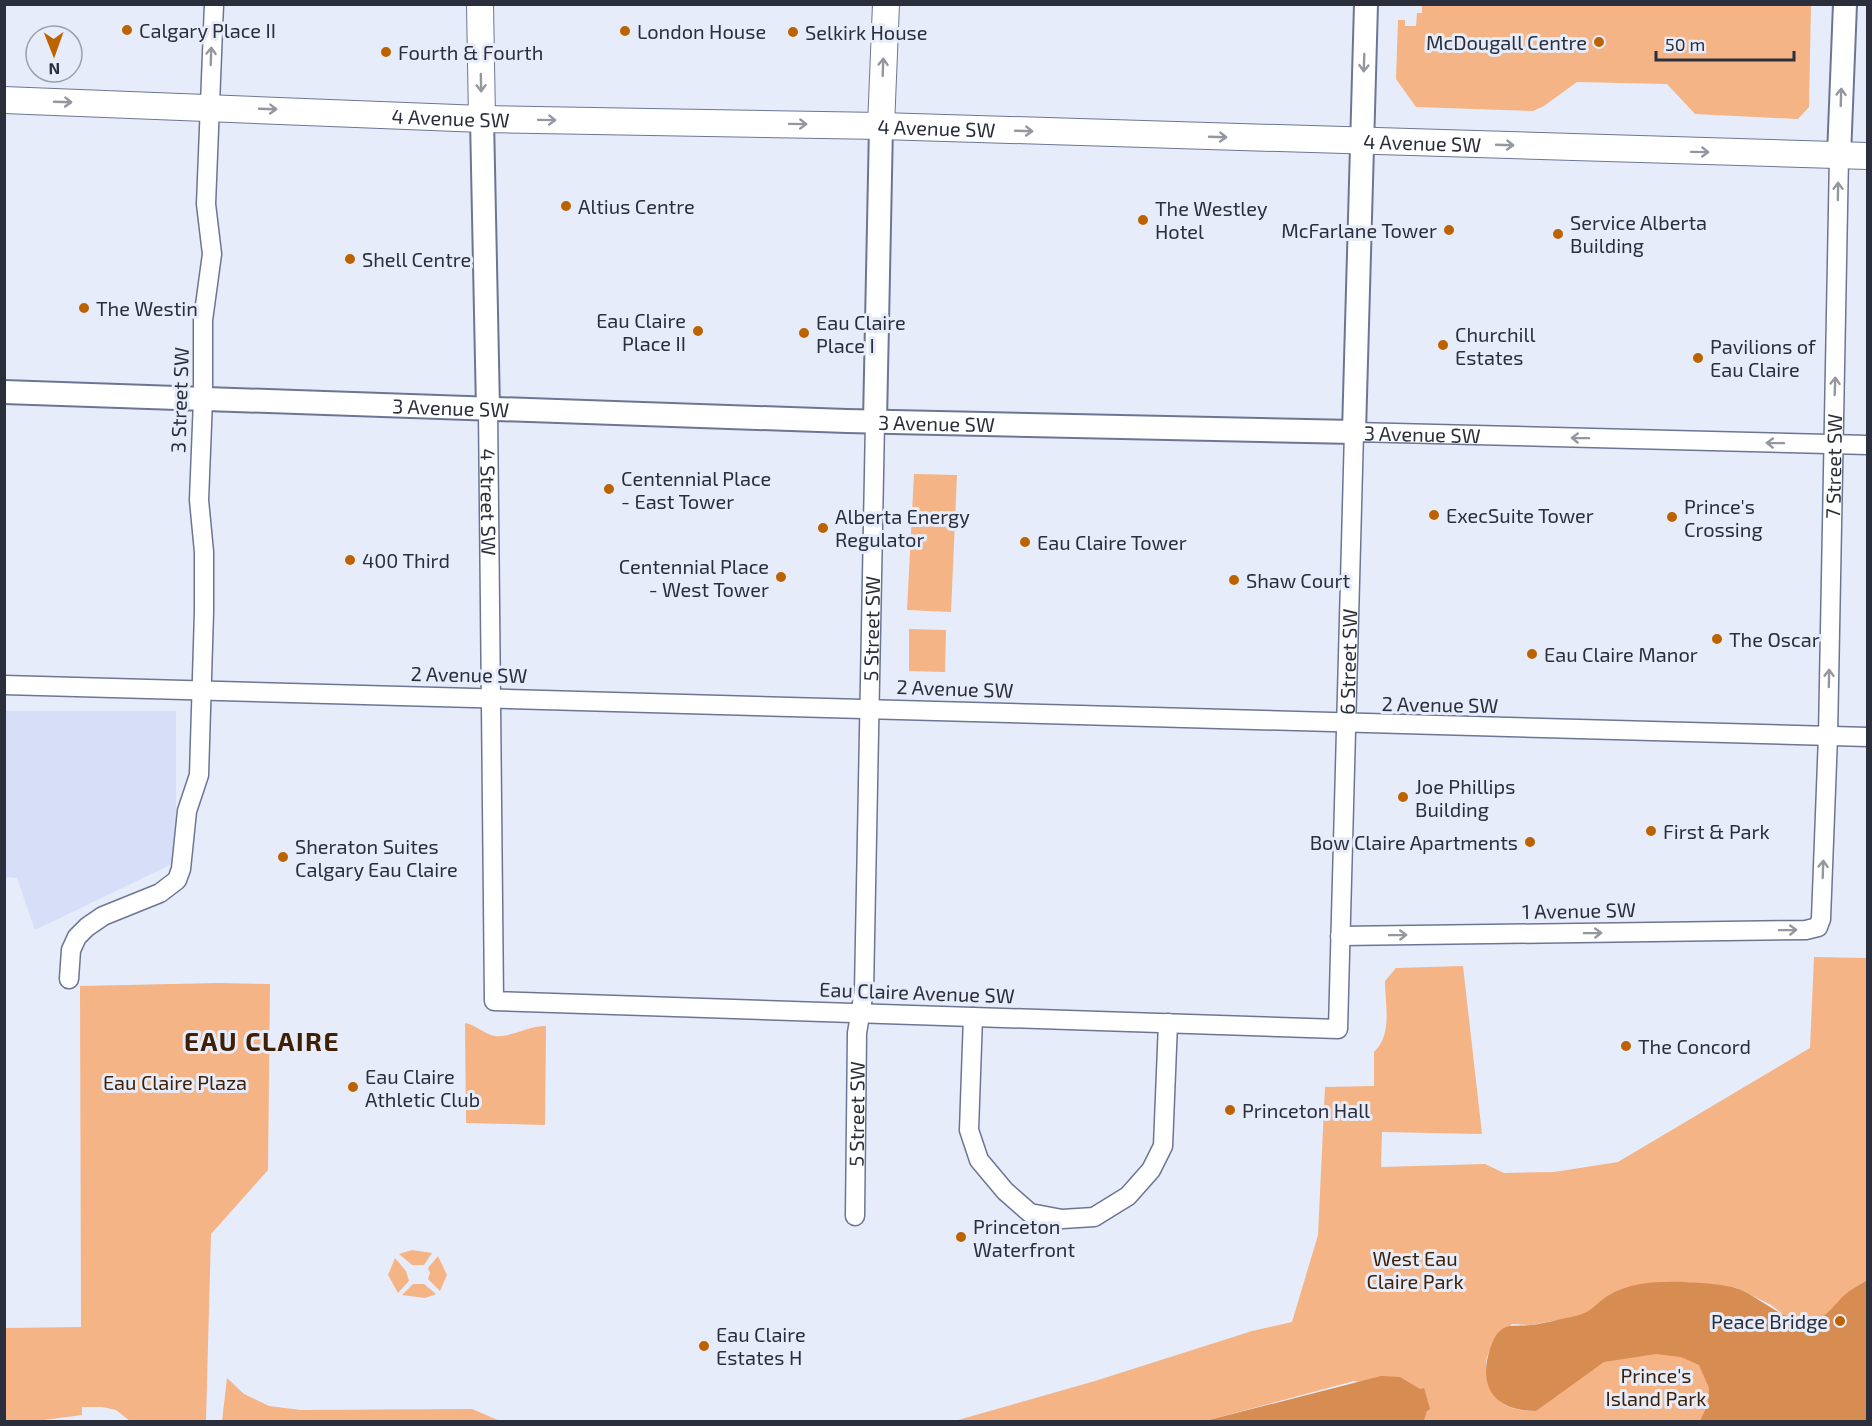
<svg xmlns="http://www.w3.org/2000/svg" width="1872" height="1426" font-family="'Exo 2',sans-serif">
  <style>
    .built { fill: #d7dff8 }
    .green { fill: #f4b486 }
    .water { fill: #d78c51 }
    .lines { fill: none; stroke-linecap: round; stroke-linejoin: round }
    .minor-casing { stroke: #6c7694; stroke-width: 21 }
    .tertiary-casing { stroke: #6c7694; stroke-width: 26 }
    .secondary-casing { stroke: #6c7694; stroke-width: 28 }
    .minor { stroke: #fff; stroke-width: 18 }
    .tertiary { stroke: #fff; stroke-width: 22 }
    .secondary { stroke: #fff; stroke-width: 26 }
    .oneway { stroke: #95979e }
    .poi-dot { fill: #bc6300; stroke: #e7ecfa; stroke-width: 2 }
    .labels { text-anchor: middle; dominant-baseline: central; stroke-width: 6; stroke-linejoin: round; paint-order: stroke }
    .poi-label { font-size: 20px; fill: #2b2f3c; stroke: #e7ecfa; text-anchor: start }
    .street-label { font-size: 20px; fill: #2b2f3c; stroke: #e7ecfa }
    .park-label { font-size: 20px; fill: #3f2107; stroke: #e7ecfa }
    .district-label { font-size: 26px; font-weight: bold; letter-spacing: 1.5px; fill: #3f2006; stroke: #e7ecfa }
  </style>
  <rect width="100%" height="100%" fill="#e7ecfa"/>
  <path class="built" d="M 5,711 L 176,711 L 176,824 L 172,864 L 35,930 L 17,878 L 5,877 Z"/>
  <path class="green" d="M 1422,5 L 1811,5 L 1809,107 L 1798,119 L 1695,114 L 1667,84 L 1577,82 L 1544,106 L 1533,111 L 1416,107 L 1396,79 L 1398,20 L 1405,20 L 1405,26 L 1416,26 L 1417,13 L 1422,13 Z
    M 914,474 L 957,475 L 951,612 L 907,610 Z
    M 909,629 L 946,630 L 945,672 L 909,671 Z
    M 1814,957 L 1867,958 L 1867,1280 L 1847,1293 L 1826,1315 L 1809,1322 L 1788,1318 L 1771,1305 L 1737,1288 L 1686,1282 L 1657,1283 L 1609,1295 L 1593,1310 L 1584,1315 L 1531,1325 L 1512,1324 C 1505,1333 1492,1344 1488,1354 C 1485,1362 1486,1370 1487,1377 C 1493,1404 1509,1411 1536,1411 L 1607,1355 L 1647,1349 L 1696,1356 L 1714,1382 L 1706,1421 L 1424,1421 L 1427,1411 L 1420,1390 L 1354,1381 L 1205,1421 L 951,1422 L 1095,1381 L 1252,1331 L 1292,1322 L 1318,1235 L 1325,1087 L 1374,1086 L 1374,1052 C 1393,1034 1385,1005 1385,981 L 1396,968 L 1463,966 L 1482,1134 L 1382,1132 L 1381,1167 L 1485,1164 L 1504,1173 L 1554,1172 L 1618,1162 L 1810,1048 Z
    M 218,983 L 270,984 L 268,1170 L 211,1234 L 206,1421 L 130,1421 L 116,1410 L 102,1407 L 82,1407 L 82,1415 L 36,1421 L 5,1421 L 5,1328 L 81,1327 L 80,986 Z
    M 465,1023 C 476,1025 484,1034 495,1036 C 510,1038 527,1026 546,1026 L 545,1125 L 466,1123 Z
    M 412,1250 L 432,1253 L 424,1265 L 412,1265 L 399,1254 Z
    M 438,1256 L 447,1275 L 440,1291 L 428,1279 L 430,1273 L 428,1268 Z
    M 395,1258 L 406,1271 L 409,1281 L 398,1293 L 388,1275 Z
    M 413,1284 L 424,1284 L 436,1294 L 425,1298 L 402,1295 Z
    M 227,1378 L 244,1394 L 269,1406 L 301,1410 L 472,1409 L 500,1421 L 222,1421 Z"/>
  <path class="water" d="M 1867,1280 L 1867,1421 L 1700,1421 L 1708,1404 L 1709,1388 L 1699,1365 L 1681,1357 L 1656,1354 L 1604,1362 L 1536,1411 C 1490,1411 1476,1382 1493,1341 C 1502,1321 1514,1327 1531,1325 C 1544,1324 1558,1319 1571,1317 C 1593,1313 1593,1305 1609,1295 C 1630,1282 1662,1281 1685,1282 C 1701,1283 1724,1284 1739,1289 C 1760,1298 1787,1323 1809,1322 C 1827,1320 1835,1302 1848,1292 C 1854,1288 1861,1284 1867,1280 Z
    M 1381,1376 L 1400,1377 L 1420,1389 L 1424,1388 L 1430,1409 L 1427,1411 L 1424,1421 L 1205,1421 Z"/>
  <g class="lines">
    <defs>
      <g id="minor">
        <path id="s1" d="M 488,409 L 494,1001 L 1338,1029 L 1354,432 L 1868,445"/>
        <path d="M 4,685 L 1868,737"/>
        <path id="s2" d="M 1340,936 L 1806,930 L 1818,927 L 1821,919 L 1828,736 L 1839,156"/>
        <path d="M 69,979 L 71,950 L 77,937 L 87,927 L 103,916 L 160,893 L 177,880 L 181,869 L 187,811 L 199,775 L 204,612 L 204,552 L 199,500 L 203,400 L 203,320 L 212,254 L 206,204 L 214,4"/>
        <path d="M 973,1017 L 969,1130 L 979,1160 L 1005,1191 L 1030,1213 L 1062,1219 L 1094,1217 L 1128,1196 L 1151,1170 L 1163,1146 L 1168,1023"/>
        <path id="s3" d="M 855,1216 L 857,1033 L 864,991 L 875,422"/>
      </g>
      <g id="tertiary">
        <path d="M 482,119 L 488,409"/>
        <path d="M 1839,156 L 1845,4"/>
        <path id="s4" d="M 4,392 L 847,421 L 1354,432 L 1366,4"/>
        <path d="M 875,422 L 881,126"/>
      </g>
      <g id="secondary">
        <path d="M 480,4 L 482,119"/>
        <path id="s5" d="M 4,100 L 482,119 L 881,126 L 1868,156"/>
        <path d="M 881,126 L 886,4"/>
      </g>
    </defs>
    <use href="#minor" class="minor-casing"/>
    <use href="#tertiary" class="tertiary-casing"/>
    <use href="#secondary" class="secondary-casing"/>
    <use href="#minor" class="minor"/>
    <use href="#tertiary" class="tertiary"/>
    <use href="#secondary" class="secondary"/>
  </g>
  <defs><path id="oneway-shaft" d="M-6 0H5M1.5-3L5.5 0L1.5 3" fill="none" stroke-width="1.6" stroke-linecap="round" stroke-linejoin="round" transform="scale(1.5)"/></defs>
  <g class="oneway">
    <use href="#oneway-shaft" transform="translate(211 56) rotate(-88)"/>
    <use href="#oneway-shaft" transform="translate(1364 63) rotate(92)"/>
    <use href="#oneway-shaft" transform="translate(883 67) rotate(-88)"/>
    <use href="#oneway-shaft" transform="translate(481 83) rotate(89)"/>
    <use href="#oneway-shaft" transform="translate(1841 97) rotate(-88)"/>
    <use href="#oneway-shaft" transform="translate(63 102) rotate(2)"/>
    <use href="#oneway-shaft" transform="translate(268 109) rotate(2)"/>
    <use href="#oneway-shaft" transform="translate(547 120) rotate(1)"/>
    <use href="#oneway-shaft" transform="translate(798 124) rotate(1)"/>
    <use href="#oneway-shaft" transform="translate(1024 131) rotate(2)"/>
    <use href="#oneway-shaft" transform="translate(1218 137) rotate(2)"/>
    <use href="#oneway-shaft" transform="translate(1505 145) rotate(2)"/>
    <use href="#oneway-shaft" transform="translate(1700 152) rotate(1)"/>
    <use href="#oneway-shaft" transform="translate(1838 191) rotate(-89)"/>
    <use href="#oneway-shaft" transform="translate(1835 386) rotate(-88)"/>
    <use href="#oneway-shaft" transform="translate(1580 438) rotate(-179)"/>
    <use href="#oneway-shaft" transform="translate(1775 443) rotate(-179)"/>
    <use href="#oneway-shaft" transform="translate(1829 678) rotate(-89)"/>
    <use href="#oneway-shaft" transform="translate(1823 869) rotate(-88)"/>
    <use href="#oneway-shaft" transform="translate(1788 930) rotate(-1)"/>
    <use href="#oneway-shaft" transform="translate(1593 933) rotate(-1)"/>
    <use href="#oneway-shaft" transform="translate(1398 935) rotate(-1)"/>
  </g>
  <g class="poi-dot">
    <circle cx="127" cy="30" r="6"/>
    <circle cx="625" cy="31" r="6"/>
    <circle cx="793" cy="32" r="6"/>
    <circle cx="1599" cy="42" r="6"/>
    <circle cx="386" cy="52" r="6"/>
    <circle cx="566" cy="206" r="6"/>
    <circle cx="1143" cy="220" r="6"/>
    <circle cx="1449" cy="230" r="6"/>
    <circle cx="1558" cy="234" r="6"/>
    <circle cx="350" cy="259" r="6"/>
    <circle cx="84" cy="308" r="6"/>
    <circle cx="698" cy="331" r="6"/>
    <circle cx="804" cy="333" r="6"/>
    <circle cx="1443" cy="345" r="6"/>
    <circle cx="1698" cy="358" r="6"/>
    <circle cx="609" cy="489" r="6"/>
    <circle cx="1434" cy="515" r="6"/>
    <circle cx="1672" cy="517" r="6"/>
    <circle cx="823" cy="528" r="6"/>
    <circle cx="1025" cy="542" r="6"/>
    <circle cx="350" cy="560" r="6"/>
    <circle cx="781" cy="577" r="6"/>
    <circle cx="1234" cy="580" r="6"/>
    <circle cx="1717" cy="639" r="6"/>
    <circle cx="1532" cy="654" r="6"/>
    <circle cx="1403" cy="797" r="6"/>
    <circle cx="1651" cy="831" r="6"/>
    <circle cx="1530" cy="842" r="6"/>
    <circle cx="283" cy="857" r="6"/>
    <circle cx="1626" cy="1046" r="6"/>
    <circle cx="353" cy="1087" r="6"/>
    <circle cx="1230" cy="1110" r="6"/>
    <circle cx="961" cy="1237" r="6"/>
    <circle cx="1840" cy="1321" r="6"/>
    <circle cx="704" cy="1346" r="6"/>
  </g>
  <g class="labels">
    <g class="poi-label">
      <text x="139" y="30">Calgary Place II</text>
      <text x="637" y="31">London House</text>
      <text x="805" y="32">Selkirk House</text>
      <text x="1587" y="42" text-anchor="end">McDougall Centre</text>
      <text x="398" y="52">Fourth &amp; Fourth</text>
      <text x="578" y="206">Altius Centre</text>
      <text x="1155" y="208">The Westley<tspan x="1155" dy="23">Hotel</tspan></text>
      <text x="1570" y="222">Service Alberta<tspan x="1570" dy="23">Building</tspan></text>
      <text x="1437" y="230" text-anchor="end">McFarlane Tower</text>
      <text x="362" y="259">Shell Centre</text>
      <text x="96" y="308">The Westin</text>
      <text x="686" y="320" text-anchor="end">Eau Claire<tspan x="686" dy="23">Place II</tspan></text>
      <text x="816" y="322">Eau Claire<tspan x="816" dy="23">Place I</tspan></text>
      <text x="1455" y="334">Churchill<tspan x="1455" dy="23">Estates</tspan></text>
      <text x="1710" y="346">Pavilions of<tspan x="1710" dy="23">Eau Claire</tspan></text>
      <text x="621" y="478">Centennial Place<tspan x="621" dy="23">- East Tower</tspan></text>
      <text x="1684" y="506">Prince's<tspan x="1684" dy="23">Crossing</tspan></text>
      <text x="1446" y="515">ExecSuite Tower</text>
      <text x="835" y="516">Alberta Energy<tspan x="835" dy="23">Regulator</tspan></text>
      <text x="1037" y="542">Eau Claire Tower</text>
      <text x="362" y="560">400 Third</text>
      <text x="769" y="566" text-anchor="end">Centennial Place<tspan x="769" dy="23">- West Tower</tspan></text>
      <text x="1246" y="580">Shaw Court</text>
      <text x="1729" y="639">The Oscar</text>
      <text x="1544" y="654">Eau Claire Manor</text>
      <text x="1415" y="786">Joe Phillips<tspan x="1415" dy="23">Building</tspan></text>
      <text x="1663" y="831">First &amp; Park</text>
      <text x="1518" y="842" text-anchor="end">Bow Claire Apartments</text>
      <text x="295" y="846">Sheraton Suites<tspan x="295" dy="23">Calgary Eau Claire</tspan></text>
      <text x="1638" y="1046">The Concord</text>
      <text x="365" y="1076">Eau Claire<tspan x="365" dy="23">Athletic Club</tspan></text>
      <text x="1242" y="1110">Princeton Hall</text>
      <text x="973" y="1226">Princeton<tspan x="973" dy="23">Waterfront</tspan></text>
      <text x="1828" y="1321" text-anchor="end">Peace Bridge</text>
      <text x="716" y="1334">Eau Claire<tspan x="716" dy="23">Estates H</tspan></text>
    </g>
    <g class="street-label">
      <text stroke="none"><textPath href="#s5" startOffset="447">4 Avenue SW</textPath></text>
      <text stroke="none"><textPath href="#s5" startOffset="933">4 Avenue SW</textPath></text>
      <text stroke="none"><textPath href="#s5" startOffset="1419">4 Avenue SW</textPath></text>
      <text transform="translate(179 400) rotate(-88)">3 Street SW</text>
      <text stroke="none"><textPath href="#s4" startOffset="447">3 Avenue SW</textPath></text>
      <text stroke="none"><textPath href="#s4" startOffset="933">3 Avenue SW</textPath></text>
      <text stroke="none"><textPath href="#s1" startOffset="2102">3 Avenue SW</textPath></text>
      <text stroke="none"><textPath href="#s2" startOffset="940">7 Street SW</textPath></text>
      <text stroke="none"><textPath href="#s1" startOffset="93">4 Street SW</textPath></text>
      <text stroke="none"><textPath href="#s3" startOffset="588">5 Street SW</textPath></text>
      <text stroke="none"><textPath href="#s1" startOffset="1804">6 Street SW</textPath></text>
      <text transform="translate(469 674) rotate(1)">2 Avenue SW</text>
      <text transform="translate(955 688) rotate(2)">2 Avenue SW</text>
      <text transform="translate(1440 704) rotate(1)">2 Avenue SW</text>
      <text transform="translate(1579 910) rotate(-1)">1 Avenue SW</text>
      <text transform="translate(917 992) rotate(2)">Eau Claire Avenue SW</text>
      <text stroke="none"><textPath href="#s3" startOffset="102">5 Street SW</textPath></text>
    </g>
    <g class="park-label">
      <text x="175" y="1082">Eau Claire Plaza</text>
      <text x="1415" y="1258">West Eau<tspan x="1415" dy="23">Claire Park</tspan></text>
      <text x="1656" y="1375">Prince's<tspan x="1656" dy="23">Island Park</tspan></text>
    </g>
    <g class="district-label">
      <text x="262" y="1040">EAU CLAIRE</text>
    </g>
  </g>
  <rect width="1872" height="1426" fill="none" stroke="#2b2f3c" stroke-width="12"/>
  <g transform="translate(54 54) rotate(179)"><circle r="28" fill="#e7ecfa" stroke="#9ca0ae" stroke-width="1.5"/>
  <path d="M0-4.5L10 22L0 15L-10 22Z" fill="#bc6300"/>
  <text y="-9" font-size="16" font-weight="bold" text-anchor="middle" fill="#2b2f3c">N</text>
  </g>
  <path d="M1656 51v9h138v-9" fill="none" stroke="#2b2f3c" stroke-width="3"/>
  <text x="1665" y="51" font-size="18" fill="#2b2f3c" stroke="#e7ecfa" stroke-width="4.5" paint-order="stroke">50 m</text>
</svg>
